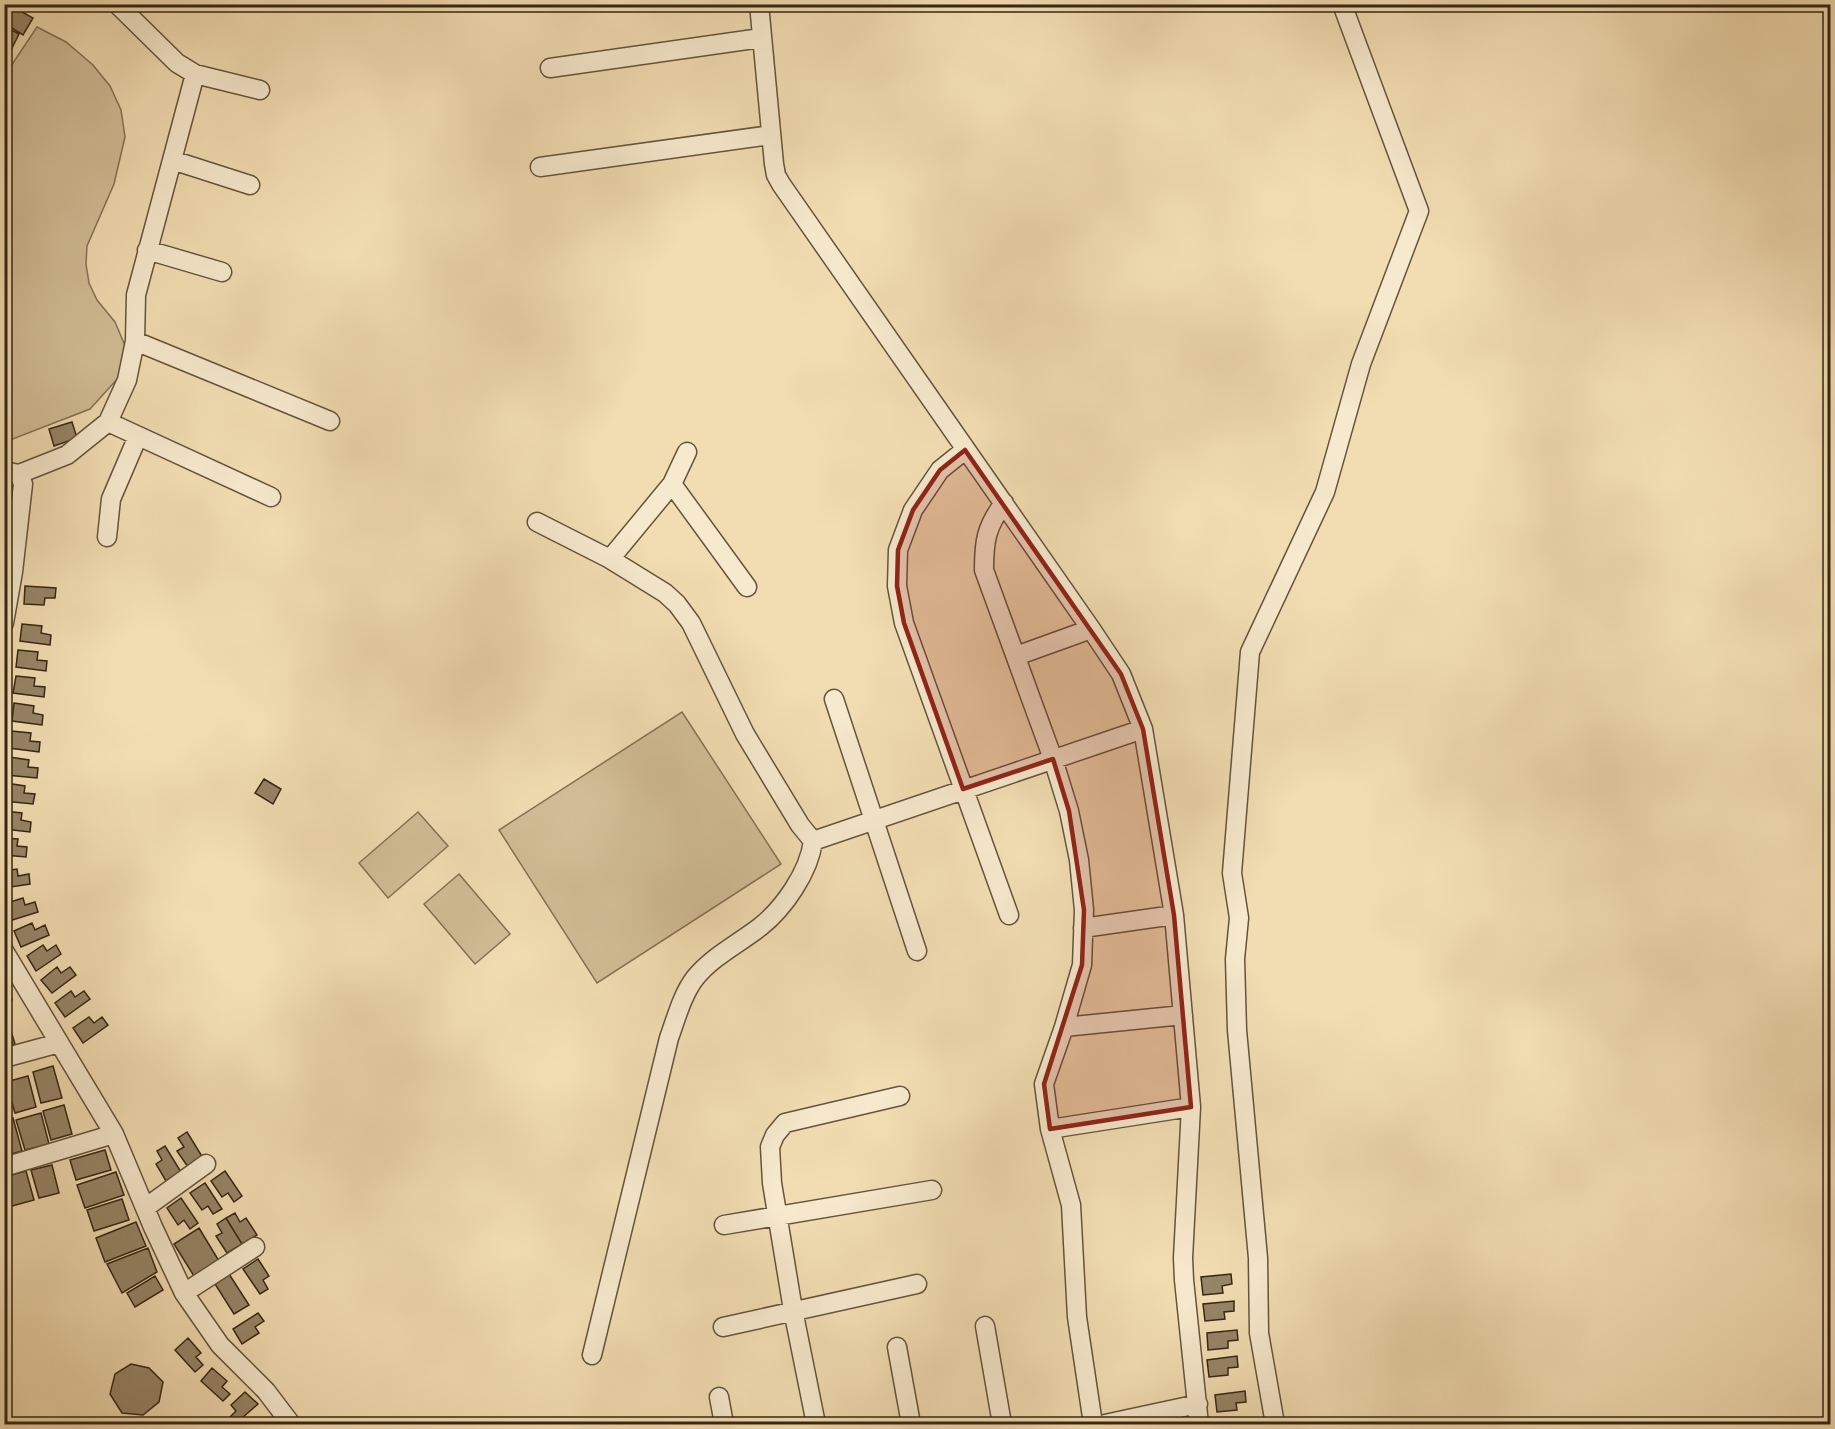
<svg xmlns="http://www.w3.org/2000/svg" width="1835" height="1429" font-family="'Libre Caslon Text',serif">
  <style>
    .green { fill: #d2be97; stroke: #847256; stroke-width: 1.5 }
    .building { fill: #978567; stroke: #352615; stroke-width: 1.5 }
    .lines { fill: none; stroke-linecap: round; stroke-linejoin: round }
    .street-casing { stroke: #64543c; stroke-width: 21 }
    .street { stroke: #f7e9cd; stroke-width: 18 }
    .marked { fill: #8f2418; fill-opacity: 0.2; stroke: #8f2418; stroke-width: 4.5; stroke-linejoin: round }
  </style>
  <rect width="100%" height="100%" fill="#f2ddb2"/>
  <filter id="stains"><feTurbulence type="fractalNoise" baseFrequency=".00333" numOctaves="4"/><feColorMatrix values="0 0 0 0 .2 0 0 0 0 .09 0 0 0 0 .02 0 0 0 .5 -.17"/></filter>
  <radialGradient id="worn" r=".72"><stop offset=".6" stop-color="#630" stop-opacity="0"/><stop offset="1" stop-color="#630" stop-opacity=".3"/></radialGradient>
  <path class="green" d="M 37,27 L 66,42 L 93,65 L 110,86 L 121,110 L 125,137 L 114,184 L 87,246 L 86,264 L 89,283 L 97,300 L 115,322 L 126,348 L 121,375 L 90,409 L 5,442 L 5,75 Z
    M 682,712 L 781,864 L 597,983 L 499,830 Z
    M 418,812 L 448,846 L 388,898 L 359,863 Z
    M 459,874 L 510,934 L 475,964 L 424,904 Z"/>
  <path class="building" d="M 4,4 L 27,4 L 22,12 L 33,18 L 23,35 L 4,23 Z
    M 4,26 L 19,34 L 12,48 L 4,44 Z
    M 4,60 L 10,65 L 4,73 Z
    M 72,422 L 77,438 L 54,446 L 49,429 Z
    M 25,586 L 56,588 L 55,598 L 45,598 L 44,605 L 24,604 Z
    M 22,624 L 42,626 L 41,633 L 51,635 L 50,645 L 20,641 Z
    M 18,650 L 38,652 L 37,660 L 47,661 L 46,671 L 16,667 Z
    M 16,676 L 35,678 L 34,686 L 45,687 L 44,697 L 13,693 Z
    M 14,703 L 34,706 L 33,713 L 43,715 L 42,725 L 12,721 Z
    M 11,731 L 31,733 L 30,741 L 40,742 L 39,752 L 9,748 Z
    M 9,757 L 29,760 L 28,767 L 38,768 L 37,778 L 6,775 Z
    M 264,779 L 281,789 L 273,804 L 255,793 Z
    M 6,783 L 25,786 L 24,793 L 35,794 L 33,804 L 4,801 Z
    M 4,811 L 22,813 L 21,820 L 31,822 L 30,832 L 4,829 Z
    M 4,838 L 18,839 L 17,846 L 27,847 L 26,857 L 4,855 Z
    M 17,869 L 18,876 L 29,874 L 30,884 L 4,888 L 4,871 Z
    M 23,898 L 25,905 L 35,902 L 38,912 L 9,921 L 4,904 Z
    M 32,923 L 35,930 L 45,925 L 49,935 L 21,947 L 14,931 Z
    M 43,945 L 47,951 L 56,945 L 61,954 L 36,971 L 27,956 Z
    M 57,967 L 61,973 L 70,967 L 76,975 L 52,993 L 41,980 Z
    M 4,972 L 12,1000 L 4,1002 Z
    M 71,991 L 75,997 L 84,991 L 90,999 L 65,1017 L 55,1003 Z
    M 4,1008 L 15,1044 L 4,1047 Z
    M 89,1017 L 94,1023 L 102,1017 L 108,1025 L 83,1043 L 73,1028 Z
    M 53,1066 L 62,1098 L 41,1103 L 33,1072 Z
    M 28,1076 L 36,1107 L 15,1113 L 6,1082 Z
    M 4,1093 L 10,1114 L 4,1116 Z
    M 64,1105 L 72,1134 L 51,1140 L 43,1111 Z
    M 41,1113 L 49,1144 L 25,1150 L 16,1120 Z
    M 13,1118 L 22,1151 L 4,1156 L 4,1120 Z
    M 187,1132 L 203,1158 L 188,1167 L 177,1151 L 184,1147 L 178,1138 Z
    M 165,1146 L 181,1172 L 166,1181 L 156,1164 L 162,1160 L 157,1151 Z
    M 105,1150 L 111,1170 L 76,1180 L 70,1160 Z
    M 52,1165 L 59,1193 L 39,1198 L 31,1170 Z
    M 26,1171 L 34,1200 L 12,1206 L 4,1177 Z
    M 225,1171 L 242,1196 L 234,1202 L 228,1193 L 222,1197 L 211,1181 Z
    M 116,1172 L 124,1195 L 85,1208 L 77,1185 Z
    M 205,1183 L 222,1209 L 213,1214 L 208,1206 L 202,1210 L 190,1193 Z
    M 181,1198 L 198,1223 L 190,1229 L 184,1220 L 178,1225 L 167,1208 Z
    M 122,1199 L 129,1220 L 94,1231 L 87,1210 Z
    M 235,1213 L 240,1222 L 246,1218 L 257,1235 L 242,1244 L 226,1218 Z
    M 226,1218 L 242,1244 L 227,1253 L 216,1236 L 222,1233 L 217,1224 Z
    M 136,1222 L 146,1246 L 105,1262 L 96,1238 Z
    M 199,1228 L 219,1261 L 194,1276 L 174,1244 Z
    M 148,1248 L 157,1272 L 122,1293 L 107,1264 Z
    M 258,1259 L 269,1276 L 263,1280 L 268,1289 L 260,1294 L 243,1269 Z
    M 229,1274 L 249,1305 L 234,1314 L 215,1284 Z
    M 1231,1274 L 1232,1284 L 1222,1286 L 1223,1293 L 1203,1295 L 1201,1277 Z
    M 155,1276 L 163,1290 L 135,1307 L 127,1293 Z
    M 1234,1301 L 1234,1311 L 1224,1312 L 1225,1319 L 1205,1321 L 1203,1304 Z
    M 258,1313 L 264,1321 L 255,1327 L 259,1333 L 242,1344 L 233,1329 Z
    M 1237,1330 L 1238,1340 L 1228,1341 L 1228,1348 L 1208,1350 L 1207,1333 Z
    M 188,1338 L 201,1353 L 196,1357 L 203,1365 L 195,1372 L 175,1350 Z
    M 1237,1356 L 1238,1367 L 1228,1368 L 1228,1375 L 1209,1377 L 1207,1360 Z
    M 131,1364 L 149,1368 L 163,1382 L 159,1402 L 143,1415 L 122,1413 L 110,1394 L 115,1374 Z
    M 212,1368 L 227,1381 L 222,1387 L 230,1394 L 223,1401 L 201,1381 Z
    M 1245,1391 L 1246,1402 L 1236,1403 L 1237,1410 L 1217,1412 L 1215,1395 Z
    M 245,1392 L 258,1404 L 235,1424 L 229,1418 L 236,1411 L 231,1405 Z
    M 1250,1418 L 1251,1424 L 1220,1424 L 1220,1421 Z"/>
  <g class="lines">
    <defs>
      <path id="street" d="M 117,4 L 177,63 L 195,74 L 260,90
        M 759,4 L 774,164 L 776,175 L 781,184 L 1091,629 L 1121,674 L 1143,729 L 1174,915 L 1191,1107 L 1183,1258 L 1184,1280 L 1199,1424
        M 550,68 L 761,38
        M 172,160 L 250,185
        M 540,167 L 771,135
        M 147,250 L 222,272
        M 135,341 L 330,421
        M 108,422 L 271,497
        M 965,450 L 940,470 L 913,510 L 898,550 L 897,586 L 904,623 L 1009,915
        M 4,471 L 19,474 L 67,455 L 108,422 L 127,380 L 135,341 L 136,295 L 195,74
        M 672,484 L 747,587
        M 1004,503 C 986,527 984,541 984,570 L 1053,759 L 1069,811 L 1079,860 L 1084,910 L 1082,965 L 1064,1027 L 1044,1084 L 1050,1129 L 1071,1205 L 1077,1317 L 1093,1424
        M 537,522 L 610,559 L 665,593 L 677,604 L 691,623 L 745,734 L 800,825 L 813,841 C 809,872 784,908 760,927 C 738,944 713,956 695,978 C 682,995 676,1019 669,1038 L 592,1355
        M 107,537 L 111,499 L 138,436
        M 610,559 L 672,484 L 687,452
        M 4,623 L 13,572 L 23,484 L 19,474
        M 1016,656 L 1091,629
        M 834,699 L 917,951
        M 813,841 L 1143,729
        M 1083,928 L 1174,915
        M 4,951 L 114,1134 L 153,1227 L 184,1293 L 220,1345 L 266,1391 L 291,1424
        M 1064,1027 L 1183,1015
        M 4,1058 L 59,1043
        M 1050,1129 L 1191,1107
        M 4,1167 L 114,1134
        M 145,1208 L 206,1164
        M 724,1225 L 932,1190
        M 184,1293 L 255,1247
        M 985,1326 L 1002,1424
        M 723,1327 L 917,1284
        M 897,1347 L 911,1424
        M 719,1397 L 724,1424
        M 816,1424 L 793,1310 L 772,1183 L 770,1147 L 775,1135 L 785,1123 L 900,1096
        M 1105,1424 L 1198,1404
        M 1275,1424 L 1259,1333 L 1258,1258 L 1237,1030 L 1235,959 L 1239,918 L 1232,873 L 1250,652 L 1325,492 L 1361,364 L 1419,211 L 1342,4"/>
    </defs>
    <use href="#street" class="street-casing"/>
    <use href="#street" class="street"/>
  </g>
  <path class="marked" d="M 965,450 L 1121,674 L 1143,729 L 1174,915 L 1191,1107 L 1050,1129 L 1044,1084 L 1082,965 L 1084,910 L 1069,811 L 1053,759 L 963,789 L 904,623 L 897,586 L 898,550 L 913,510 L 940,470 Z"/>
  <rect width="1835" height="1429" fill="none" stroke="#f2ddb2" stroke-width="24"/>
  <rect x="6" y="6" width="1823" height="1417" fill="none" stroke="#352615" stroke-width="3"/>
  <rect x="12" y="12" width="1811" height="1405" fill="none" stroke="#352615" stroke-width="1.5"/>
  <rect width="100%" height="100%" filter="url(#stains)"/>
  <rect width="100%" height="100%" fill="url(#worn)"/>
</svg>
